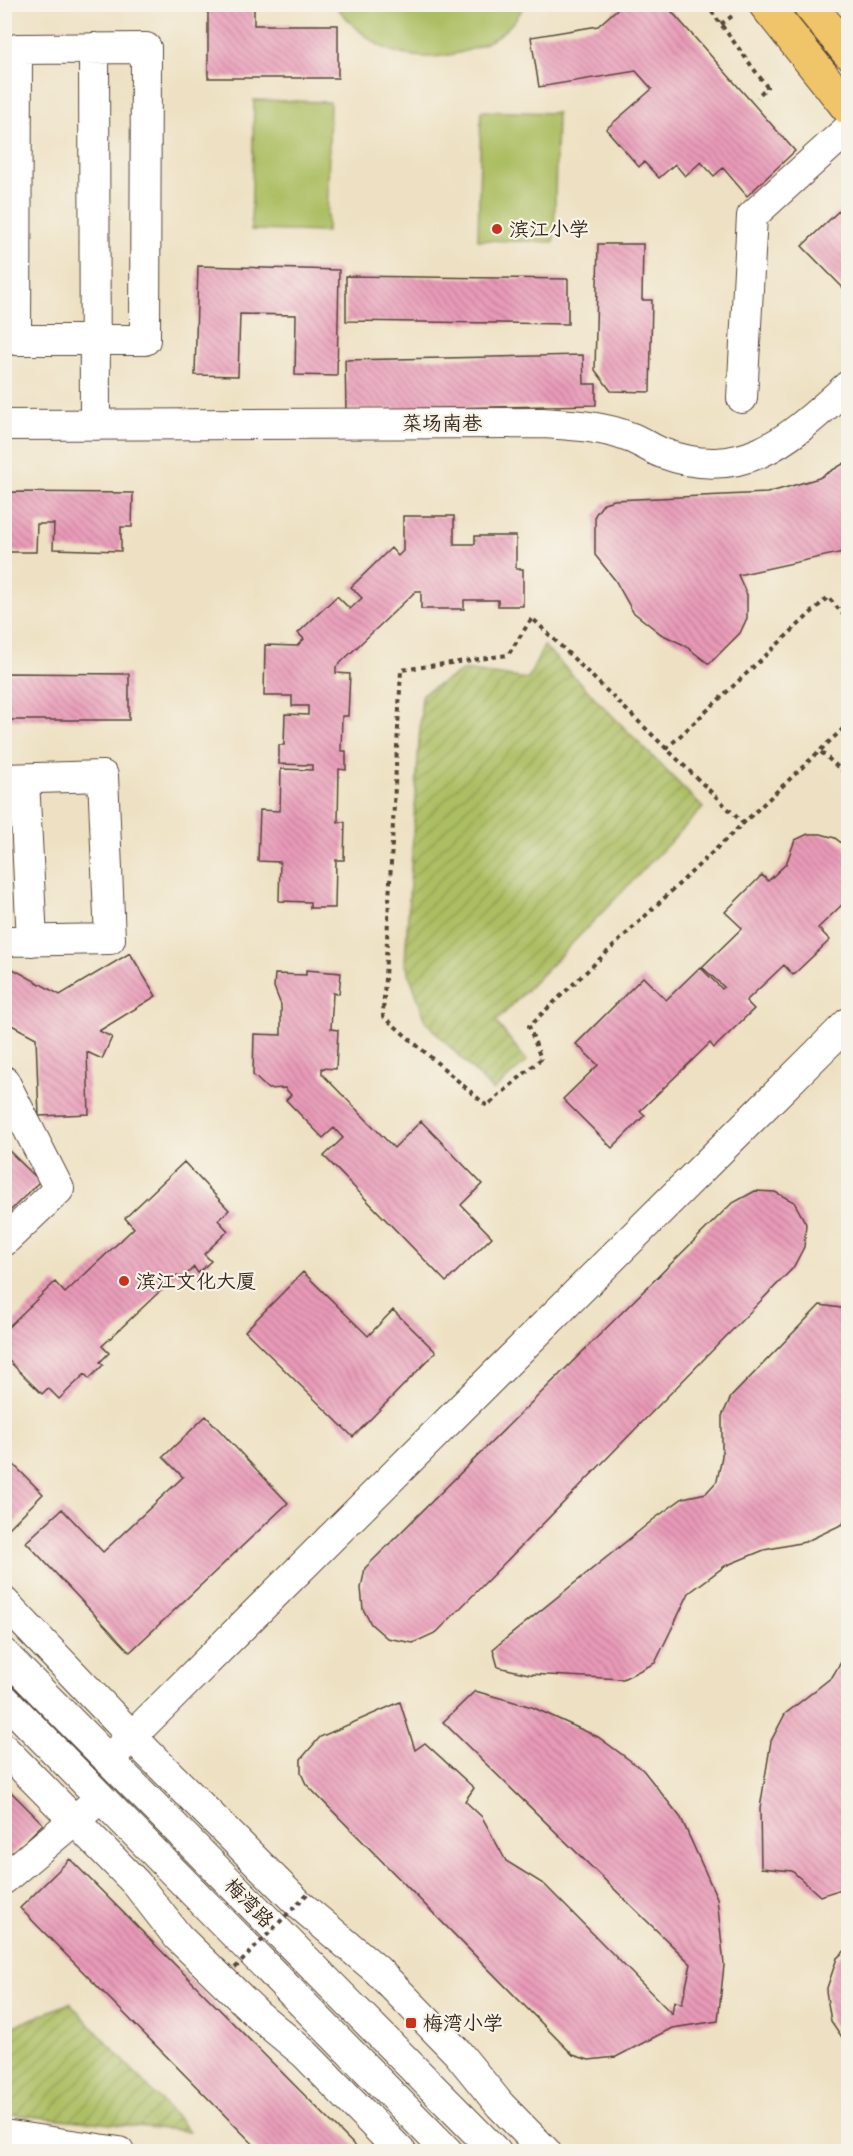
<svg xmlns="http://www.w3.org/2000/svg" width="853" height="2156" font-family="Sriracha,'LXGW WenKai TC',sans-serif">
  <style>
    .park { fill: #acbe62; stroke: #747440; stroke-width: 1.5 }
    .garden { fill: url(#garden-furrows); stroke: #747440; stroke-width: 1.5 }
    .building { fill: url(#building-back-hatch) }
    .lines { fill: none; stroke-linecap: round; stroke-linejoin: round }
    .minor-casing { stroke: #564537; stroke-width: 32 }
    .major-casing { stroke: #564537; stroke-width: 35 }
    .path { stroke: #564537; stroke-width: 4; stroke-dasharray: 4.5 4.5; stroke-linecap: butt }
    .minor { stroke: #fff; stroke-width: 30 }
    .major { stroke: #f0c469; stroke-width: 33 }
    .path-bridge { stroke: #564537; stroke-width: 4; stroke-dasharray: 4.5 4.5; stroke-linecap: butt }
    .poi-dot { fill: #c8321e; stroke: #f7f3e8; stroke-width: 2 }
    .labels { text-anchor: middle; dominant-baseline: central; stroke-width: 4.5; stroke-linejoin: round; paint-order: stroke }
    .poi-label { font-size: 20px; fill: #3b2a1e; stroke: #f7f3e8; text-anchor: start }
    .street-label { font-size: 20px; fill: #3b2a1e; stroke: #f7f3e8 }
  </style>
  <defs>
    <pattern id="garden-furrows" width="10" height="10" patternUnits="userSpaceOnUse" patternTransform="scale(1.5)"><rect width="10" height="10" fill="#acbe62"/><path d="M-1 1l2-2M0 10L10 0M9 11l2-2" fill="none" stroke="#8d9b50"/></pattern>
    <pattern id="building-back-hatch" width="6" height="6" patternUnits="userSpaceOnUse" patternTransform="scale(1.5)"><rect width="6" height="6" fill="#e99ab8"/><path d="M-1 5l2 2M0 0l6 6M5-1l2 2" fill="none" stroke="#be7e95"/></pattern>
  </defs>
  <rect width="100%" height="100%" fill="#f7f3e8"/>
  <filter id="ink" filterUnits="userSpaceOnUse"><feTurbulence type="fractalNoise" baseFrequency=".0167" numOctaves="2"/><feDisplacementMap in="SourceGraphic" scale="12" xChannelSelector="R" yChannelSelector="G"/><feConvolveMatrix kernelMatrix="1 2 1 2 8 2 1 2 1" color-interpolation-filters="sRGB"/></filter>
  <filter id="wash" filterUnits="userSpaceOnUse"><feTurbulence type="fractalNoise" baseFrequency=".008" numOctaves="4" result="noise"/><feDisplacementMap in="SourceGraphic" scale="24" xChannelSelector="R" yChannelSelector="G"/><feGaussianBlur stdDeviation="1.35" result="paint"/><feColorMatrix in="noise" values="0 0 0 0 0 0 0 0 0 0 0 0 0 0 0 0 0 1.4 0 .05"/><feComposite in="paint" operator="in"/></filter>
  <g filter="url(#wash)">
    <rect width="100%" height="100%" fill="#eee1c3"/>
    <path class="park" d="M 334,5 L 524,5 C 503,53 422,71 379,45 C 361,35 348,19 334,5 Z
      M 254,100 L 330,102 L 327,232 L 251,230 Z
      M 481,111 L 557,113 L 554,242 L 478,240 Z"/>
    <path class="garden" d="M 544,646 L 703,808 L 496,1022 L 527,1061 L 493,1091 L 426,1022 L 405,962 L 422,694 L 464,670 L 528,679 Z
      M 70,2003 L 189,2131 L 5,2114 L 5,2030 Z"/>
    <g id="blocks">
      <path class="building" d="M 208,4 L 254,4 L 254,25 L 338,25 L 338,78 L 208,78 Z
        M 623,4 L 665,4 L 795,151 L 747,196 L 723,168 L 714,176 L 701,162 L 685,176 L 675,164 L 659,178 L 644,162 L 639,167 L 606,129 L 652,89 L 636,71 L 539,87 L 531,37 L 598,26 Z
        M 847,203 L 848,205 L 848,293 L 802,246 Z
        M 598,244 L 643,244 L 642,300 L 652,300 L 650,392 L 611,391 L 595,370 Z
        M 198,266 L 339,270 L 337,376 L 295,375 L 296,315 L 240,314 L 238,376 L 195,375 Z
        M 346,276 L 568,279 L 568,324 L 346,321 Z
        M 583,355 L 584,384 L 596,384 L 596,405 L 346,410 L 345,360 Z
        M 848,461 L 848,551 L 738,575 L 747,595 L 747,618 L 740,633 L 709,664 L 684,645 L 661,634 L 633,612 L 615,580 L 595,555 L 595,515 L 604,503 L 614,500 L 767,493 L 819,478 Z
        M 4,492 L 133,493 L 132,527 L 121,527 L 121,551 L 53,549 L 54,524 L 37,524 L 36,552 L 4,552 Z
        M 403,516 L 454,516 L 454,544 L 475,544 L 475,536 L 516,536 L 516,569 L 523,569 L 523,606 L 498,606 L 498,600 L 464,600 L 464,609 L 421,609 L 421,591 L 416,591 L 336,667 L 336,673 L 350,674 L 348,716 L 342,716 L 341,751 L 346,751 L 346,770 L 339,769 L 338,822 L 345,822 L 344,860 L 336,860 L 335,908 L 310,908 L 310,902 L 279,901 L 280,862 L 258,861 L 260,810 L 280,811 L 281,769 L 312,770 L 312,765 L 279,764 L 279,745 L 284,745 L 285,714 L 308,715 L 308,706 L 292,706 L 292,696 L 264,696 L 265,645 L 297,646 L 304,639 L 298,633 L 337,596 L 350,609 L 362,598 L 351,587 L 391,548 L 398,556 L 403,551 Z
        M 4,673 L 129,674 L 129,720 L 4,720 Z
        M 808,834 L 821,834 L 835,838 L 845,846 L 848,856 L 848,899 L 818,928 L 830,940 L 793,975 L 784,965 L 746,1001 L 754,1009 L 714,1048 L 710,1043 L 640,1111 L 645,1115 L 612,1148 L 563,1099 L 598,1065 L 576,1044 L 643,977 L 666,1000 L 700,967 L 722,989 L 724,987 L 702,967 L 742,928 L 725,912 L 762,875 L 768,881 L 786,864 L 795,840 Z
        M 130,953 L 156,996 L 99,1031 L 112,1037 L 102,1059 L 87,1052 L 89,1114 L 39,1116 L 36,1038 L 4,1021 L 4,964 L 60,995 Z
        M 306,970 L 341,973 L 339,994 L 333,993 L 331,1029 L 338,1030 L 336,1069 L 322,1068 L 322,1074 L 394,1148 L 421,1121 L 482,1184 L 461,1205 L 492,1237 L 446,1282 L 324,1156 L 343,1138 L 334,1128 L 323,1138 L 286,1100 L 291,1095 L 285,1088 L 268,1089 L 253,1075 L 254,1034 L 281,1035 L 281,1005 L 274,987 L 275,974 L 306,975 Z
        M 4,1146 L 40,1181 L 4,1217 Z
        M 184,1162 L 229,1210 L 218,1220 L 228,1231 L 204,1254 L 211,1261 L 198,1273 L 194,1267 L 181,1280 L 177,1275 L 102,1346 L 109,1353 L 100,1362 L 103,1365 L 89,1379 L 85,1374 L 59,1399 L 48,1388 L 42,1394 L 4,1356 L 4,1331 L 55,1282 L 65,1293 L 134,1228 L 125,1218 Z
        M 755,1191 L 775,1192 L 794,1202 L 806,1224 L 804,1247 L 793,1268 L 437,1632 L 413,1643 L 387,1638 L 371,1624 L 363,1609 L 361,1588 L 365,1568 L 731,1204 Z
        M 303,1272 L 368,1336 L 393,1310 L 436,1352 L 353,1437 L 245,1331 Z
        M 820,1305 L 848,1309 L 848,1510 L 843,1524 L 805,1542 L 764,1550 L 725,1566 L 689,1593 L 655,1663 L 623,1679 L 529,1674 L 498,1667 L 493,1649 L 654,1519 L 683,1498 L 706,1493 L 717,1481 L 722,1456 L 722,1416 L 731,1397 Z
        M 206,1416 L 288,1503 L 130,1652 L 26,1542 L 62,1509 L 103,1552 L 183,1477 L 163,1457 Z
        M 4,1455 L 43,1494 L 4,1533 Z
        M 848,1651 L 848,1887 L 820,1896 L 792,1871 L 761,1868 L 760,1808 L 771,1741 L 785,1714 L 832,1677 Z
        M 475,1691 L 532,1707 L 598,1737 L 643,1770 L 681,1818 L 717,1898 L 724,1965 L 718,2021 L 672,2028 L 616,2057 L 589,2060 L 573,2055 L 306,1784 L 301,1773 L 301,1759 L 320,1737 L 400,1702 L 415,1750 L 425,1743 L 474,1788 L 465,1801 L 482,1817 L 506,1861 L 545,1885 L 672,2014 L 674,2001 L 682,2004 L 691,1964 L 443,1722 Z
        M 4,1785 L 43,1824 L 4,1862 Z
        M 70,1859 L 361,2152 L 261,2152 L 20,1908 Z
        M 848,1948 L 848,2046 L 831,2021 L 826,1991 L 837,1958 Z"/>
    </g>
  </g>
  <g filter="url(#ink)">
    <use href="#blocks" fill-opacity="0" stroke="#564537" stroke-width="1.5"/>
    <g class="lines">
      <defs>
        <path id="minor" d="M 94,48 L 95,425
          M 146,48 L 145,340 L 16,340 L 17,49 Z
          M 742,398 L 752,216 L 848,129
          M 4,425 L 543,423 C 573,425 601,426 629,437 C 641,441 651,449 662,453 C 745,484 791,437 848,386
          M 4,779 L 103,776 L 110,939 L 4,941
          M 24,779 L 32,941
          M 4,1081 L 59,1189 L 4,1241
          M 4,1602 L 148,1753 L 300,1905 L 377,1970 L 457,2052 L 500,2105 L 546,2152
          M 4,1654 L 496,2152
          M 4,1699 L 448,2152
          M 4,1749 L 136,1883 L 178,1937 L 258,2015 L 305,2054 L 401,2152
          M 108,1760 L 848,1023
          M 4,1879 L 90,1807
          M 4,2135 L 119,2152"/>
        <path id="major" d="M 765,4 L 848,108
          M 809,4 L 848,52"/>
      </defs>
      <use href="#minor" class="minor-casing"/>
      <use href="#major" class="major-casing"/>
      <path class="path" d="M 706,4 L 767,87 L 757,97
        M 721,24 L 735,14
        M 842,730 L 848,737
        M 666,749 L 828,597 L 848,620
        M 821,752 L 848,776
        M 744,824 L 532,618 L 508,655 L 401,670 L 383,1016 L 487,1106 L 541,1059 L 529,1026 L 848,724"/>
      <use href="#minor" class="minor"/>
      <use href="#major" class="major"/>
      <path class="path-bridge" d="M 235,1968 L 309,1892"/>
    </g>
  </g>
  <g class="poi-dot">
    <circle cx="497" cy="229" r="6"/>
    <circle cx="124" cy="1281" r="6"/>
    <rect x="405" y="2017" width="12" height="12" rx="3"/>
  </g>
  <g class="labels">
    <g class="poi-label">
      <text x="509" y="229">滨江小学</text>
      <text x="136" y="1281">滨江文化大厦</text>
      <text x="423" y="2023">梅湾小学</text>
    </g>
    <g class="street-label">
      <text x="442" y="423">菜场南巷</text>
      <text transform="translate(249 1903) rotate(45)">梅湾路</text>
    </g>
  </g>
  <rect width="853" height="2156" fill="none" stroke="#f7f3e8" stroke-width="24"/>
</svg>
